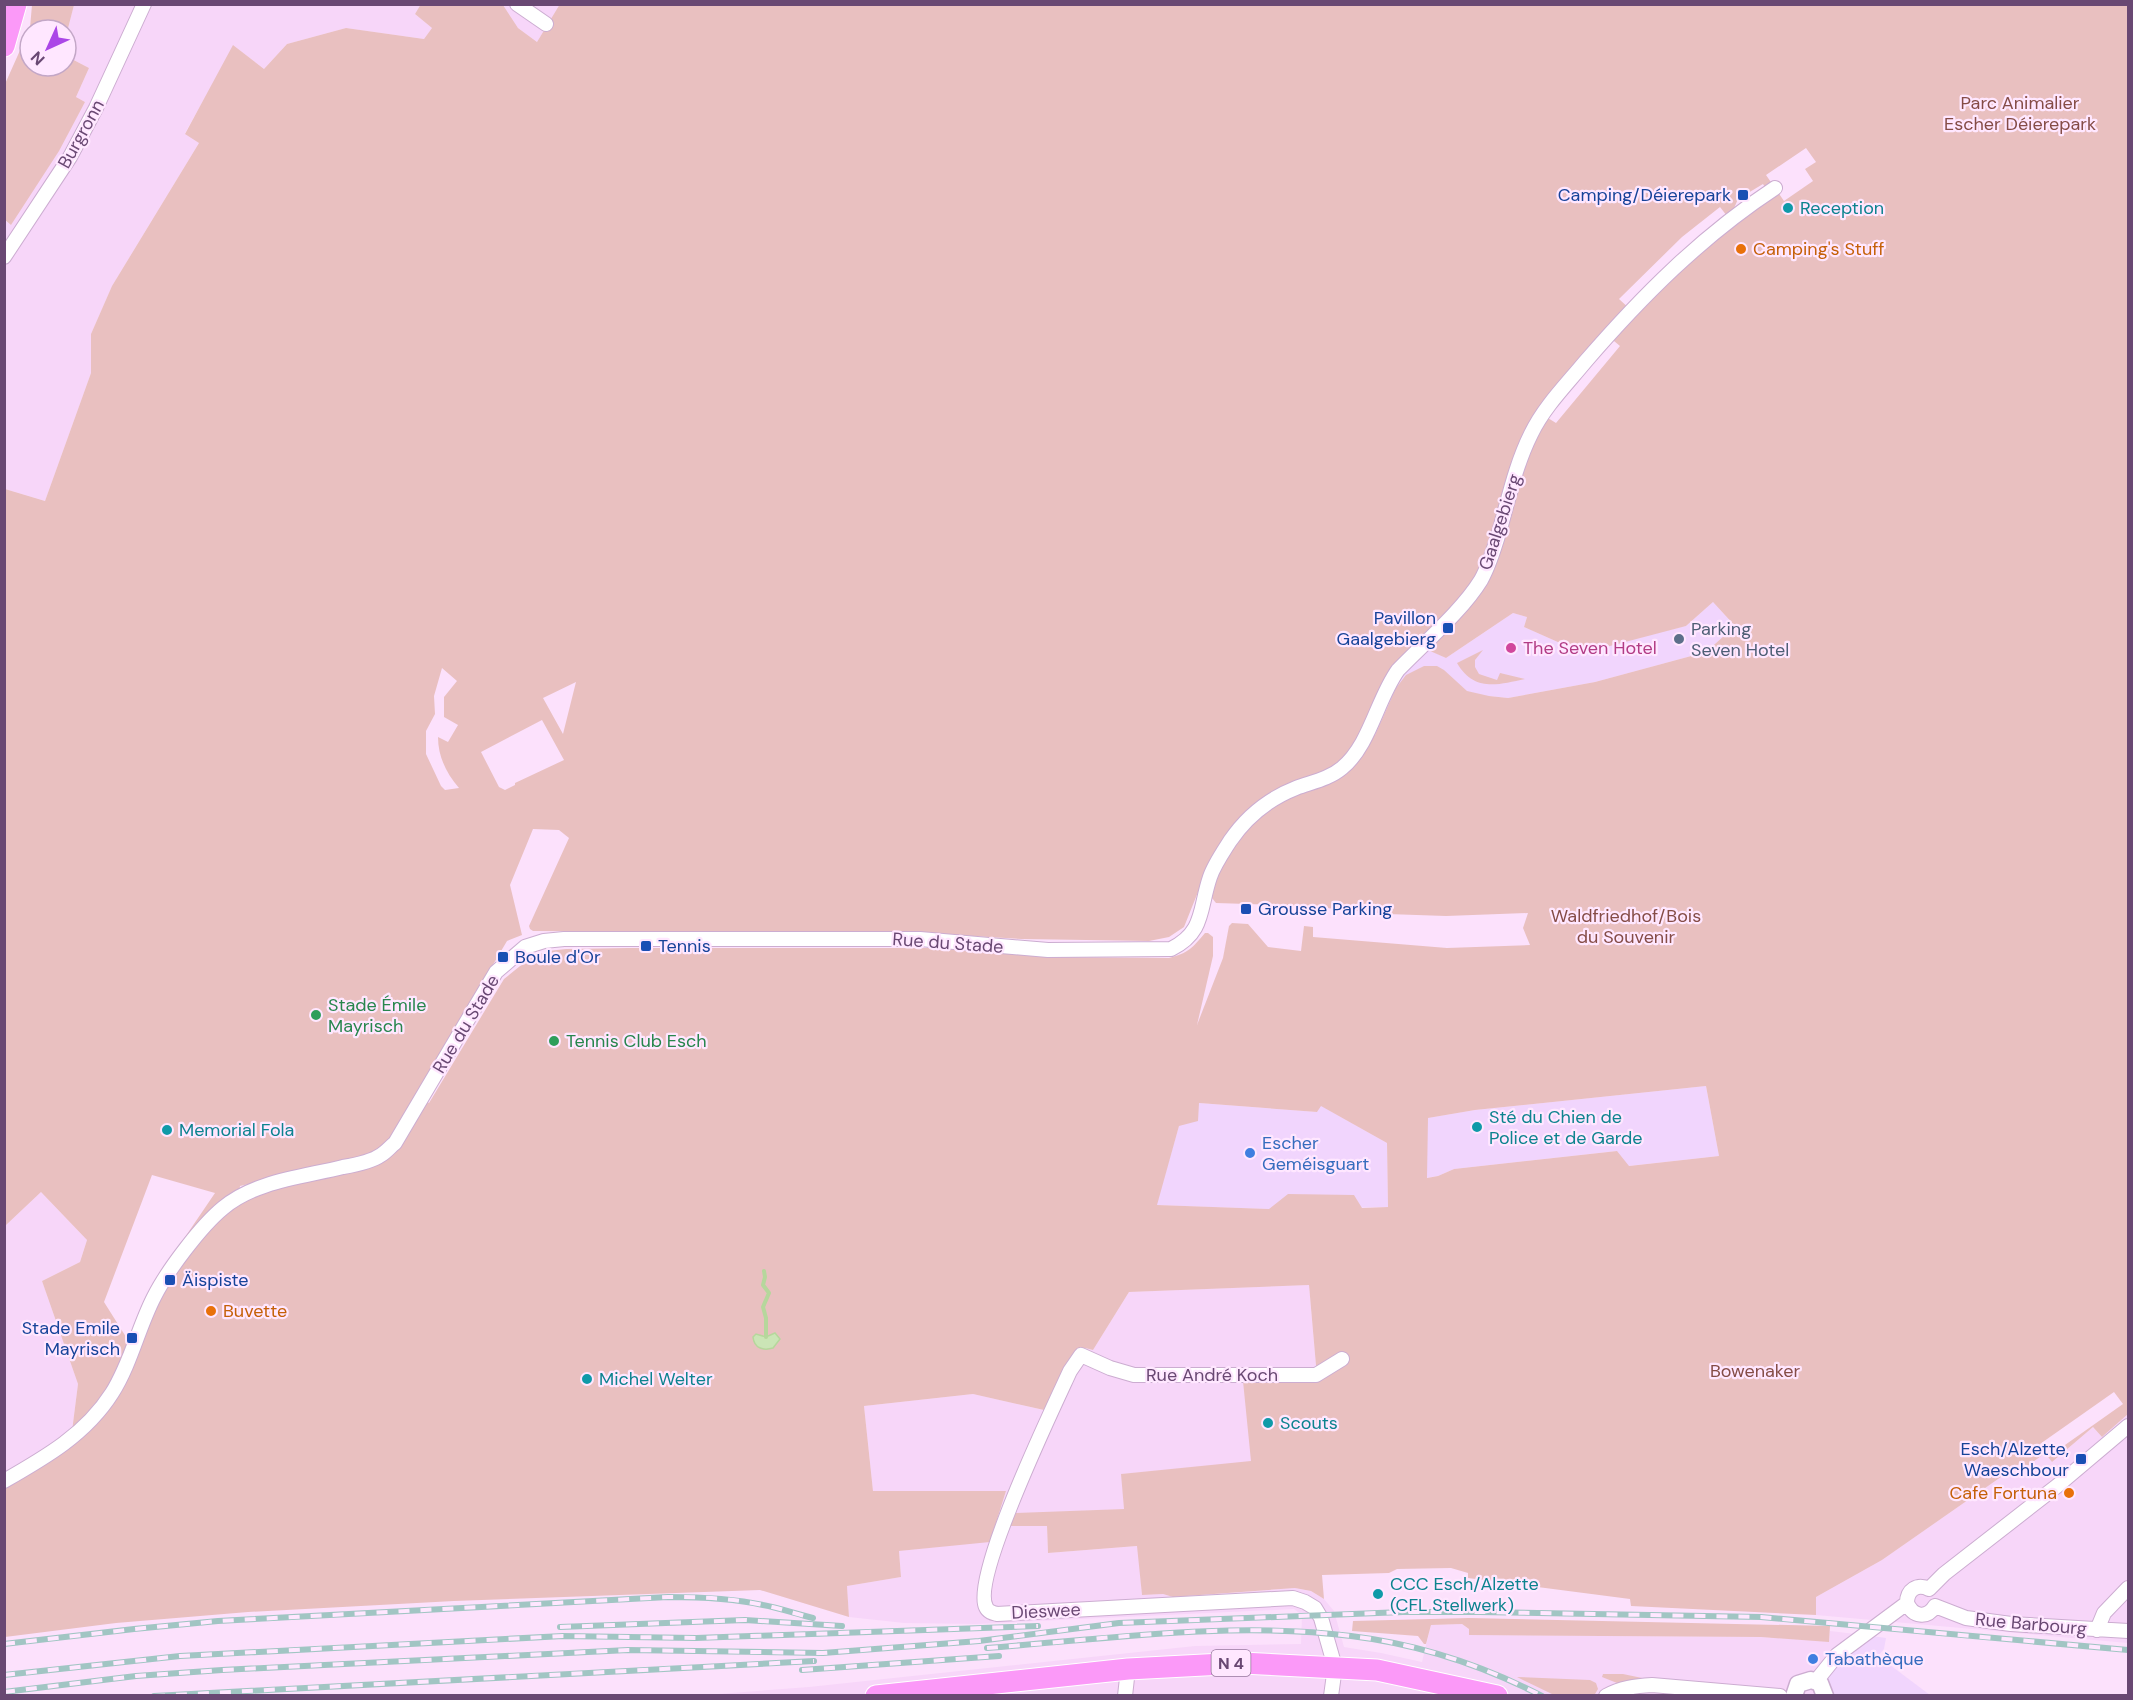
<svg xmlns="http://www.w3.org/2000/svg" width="2133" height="1700" font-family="'DM Sans',sans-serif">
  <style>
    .residential { fill: #f7d6f9 }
    .commercial { fill: #f1d5fd }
    .green { fill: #e9c0c0; fill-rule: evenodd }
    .water { fill: #cbe5b6; stroke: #b6d79c; stroke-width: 1.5 }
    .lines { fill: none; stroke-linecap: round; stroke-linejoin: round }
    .stream { stroke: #b6d79c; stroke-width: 4 }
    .minor-casing { stroke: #ccadd1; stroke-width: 16 }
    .tertiary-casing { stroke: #ccadd1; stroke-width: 19 }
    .primary-casing { stroke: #fff; stroke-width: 23 }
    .minor { stroke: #fff; stroke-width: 14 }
    .tertiary { stroke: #fff; stroke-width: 16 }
    .primary { stroke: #fb99f8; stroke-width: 21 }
    .rail-casing { stroke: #a1c5c3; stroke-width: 6 }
    .rail { stroke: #ffe7ff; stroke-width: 4; stroke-dasharray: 11; stroke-linecap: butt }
    .transit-dot { fill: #1a4fb4; stroke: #ffe7ff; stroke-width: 2 }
    .culture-dot { fill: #0f9aa8; stroke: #ffe7ff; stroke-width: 2 }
    .food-dot { fill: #e8710a; stroke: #ffe7ff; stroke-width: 2 }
    .service-dot { fill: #5c6f8a; stroke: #ffe7ff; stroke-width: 2 }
    .hotel-dot { fill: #d1479c; stroke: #ffe7ff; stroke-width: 2 }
    .leisure-dot { fill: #2e9e5b; stroke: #ffe7ff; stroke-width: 2 }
    .shop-dot { fill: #3f7fe0; stroke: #ffe7ff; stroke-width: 2 }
    .labels { text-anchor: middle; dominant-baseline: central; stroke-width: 4.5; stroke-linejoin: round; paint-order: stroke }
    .shield { fill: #ffe7ff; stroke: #96789d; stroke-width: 1.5 }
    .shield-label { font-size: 16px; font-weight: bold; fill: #694873 }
    .park-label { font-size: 18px; fill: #854c46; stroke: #ffe7ff }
    .street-label { font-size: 18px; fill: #694873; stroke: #ffe7ff }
    .transit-label { font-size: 18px; fill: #164399; stroke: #ffe7ff; text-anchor: end }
    .culture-label { font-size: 18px; fill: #0d838f; stroke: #ffe7ff; text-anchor: start }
    .food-label { font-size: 18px; fill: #c56008; stroke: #ffe7ff; text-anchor: start }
    .service-label { font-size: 18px; fill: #4e5e75; stroke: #ffe7ff; text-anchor: start }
    .hotel-label { font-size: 18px; fill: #b23c85; stroke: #ffe7ff; text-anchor: start }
    .leisure-label { font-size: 18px; fill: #27864d; stroke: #ffe7ff; text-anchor: start }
    .shop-label { font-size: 18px; fill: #366cbe; stroke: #ffe7ff; text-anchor: start }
  </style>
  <rect width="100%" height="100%" fill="#fce1fc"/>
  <path class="residential" d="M 74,5 L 421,5 L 415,14 L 432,28 L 424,39 L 346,28 L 287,44 L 264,69 L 234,46 L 185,133 L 199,143 L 112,286 L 91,334 L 91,373 L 45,501 L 5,489 L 4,220 L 11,225 L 85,102 L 76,97 L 89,68 L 66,56 L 66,36 Z
    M 503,5 L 560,5 L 537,42 L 518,28 Z
    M 41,1192 L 87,1240 L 80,1262 L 42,1281 L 78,1384 L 71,1439 L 5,1481 L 5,1226 Z
    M 1309,1285 L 1317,1378 L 1251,1462 L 1122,1474 L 1124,1509 L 1014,1514 L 1047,1526 L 1048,1553 L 1138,1546 L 1142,1595 L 1163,1594 L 1173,1597 L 1295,1588 L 1311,1591 L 1324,1599 L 1334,1611 L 1344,1647 L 1381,1653 L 1422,1662 L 1431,1625 L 1462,1624 L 1469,1629 L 1469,1635 L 1761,1637 L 1829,1641 L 1830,1631 L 1864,1635 L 1825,1695 L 692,1696 L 809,1687 L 1195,1646 L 1301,1644 L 1302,1615 L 1294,1609 L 976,1624 L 904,1623 L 849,1617 L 847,1586 L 901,1577 L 899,1551 L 990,1541 L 1006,1491 L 873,1491 L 864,1406 L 973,1394 L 1043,1410 L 1067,1368 L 1081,1355 L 1085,1348 L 1093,1350 L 1129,1292 Z
    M 2128,1414 L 2128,1643 L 1816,1615 L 1816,1597 L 1882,1560 L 2021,1463 L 2025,1468 L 2045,1453 L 2052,1462 L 2093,1427 L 2102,1437 Z"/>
  <path class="commercial" d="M 1713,602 L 1735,626 L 1706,652 L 1595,682 L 1508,698 L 1489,696 L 1375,735 L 1364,737 L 1388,683 L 1421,646 L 1446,658 L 1513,613 L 1527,617 L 1524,627 L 1578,651 L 1686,626 Z
    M 1706,1086 L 1719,1156 L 1628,1166 L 1616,1151 L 1454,1169 L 1438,1176 L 1426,1178 L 1427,1118 L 1475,1110 Z
    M 1199,1103 L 1317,1112 L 1320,1105 L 1387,1143 L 1388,1207 L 1269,1209 L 1156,1205 L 1179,1126 Z
    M 1864,1635 L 1886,1638 L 1884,1649 L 1878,1656 L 1930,1695 L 1825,1695 L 1829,1663 Z"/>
  <path class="green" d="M 421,4 L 503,5 L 518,28 L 537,42 L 560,4 L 2128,5 L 2128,1414 L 2102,1437 L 2093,1427 L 2052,1462 L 2048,1457 L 2123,1404 L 2114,1392 L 2040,1444 L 2045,1453 L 2025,1468 L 2021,1463 L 1882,1560 L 1816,1597 L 1816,1615 L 1631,1606 L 1630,1599 L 1468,1578 L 1468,1573 L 1451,1568 L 1397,1569 L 1389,1573 L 1322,1575 L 1324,1599 L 1311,1591 L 1295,1588 L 1173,1597 L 1163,1594 L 1142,1595 L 1137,1546 L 1048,1553 L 1047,1526 L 1007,1526 L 1014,1513 L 1124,1509 L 1121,1474 L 1251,1461 L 1243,1381 L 1317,1377 L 1309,1285 L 1129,1292 L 1093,1350 L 1085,1348 L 1067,1368 L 1044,1410 L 973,1394 L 864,1406 L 873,1491 L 1006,1491 L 990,1542 L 899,1551 L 901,1577 L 847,1586 L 849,1617 L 760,1590 L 454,1601 L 248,1612 L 116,1623 L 5,1637 L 5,1481 L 71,1439 L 78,1384 L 42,1281 L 80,1262 L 87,1240 L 41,1192 L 5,1226 L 5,489 L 45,501 L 91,373 L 91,334 L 112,286 L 199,143 L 185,134 L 233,45 L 264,69 L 287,44 L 346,28 L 424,39 L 432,28 L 415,14 ZM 1806,148 L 1816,162 L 1805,169 L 1813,181 L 1784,201 L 1766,175 ZM 1763,184 L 1768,192 L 1631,310 L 1619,299 L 1682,237 L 1720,207 L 1727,216 L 1732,213 L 1738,199 ZM 1608,336 L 1620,346 L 1556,423 L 1543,415 ZM 1713,602 L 1735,626 L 1706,652 L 1595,682 L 1508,698 L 1489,696 L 1467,691 L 1444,670 L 1437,666 L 1424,666 L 1406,675 L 1396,688 L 1375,735 L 1365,737 L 1398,670 L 1421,647 L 1446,658 L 1513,613 L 1527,617 L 1524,627 L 1578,651 L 1587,652 L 1686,626 ZM 442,668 L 457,681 L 444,697 L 444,717 L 458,725 L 448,742 L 438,737 C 438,756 446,773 459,788 L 445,790 L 441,786 L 426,754 L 426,731 L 435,714 L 434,696 ZM 576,682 L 563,734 L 543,698 ZM 542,720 L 564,760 L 515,783 L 515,785 L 505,790 L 499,787 L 481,752 ZM 533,829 L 559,830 L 569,838 L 529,926 L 530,929 L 533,931 L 922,933 L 1022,939 L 1149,941 L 1169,937 L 1184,927 L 1206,872 L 1216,877 L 1212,898 L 1216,903 L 1306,906 L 1387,914 L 1446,916 L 1528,913 L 1523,928 L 1530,945 L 1447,948 L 1313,937 L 1313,927 L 1304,926 L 1301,951 L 1268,947 L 1248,924 L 1232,923 L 1229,926 L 1223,958 L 1197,1025 L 1213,956 L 1213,937 L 1208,933 L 1205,933 C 1192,948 1189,953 1169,958 L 1049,957 L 933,948 L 628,948 L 566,949 L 548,951 L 530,958 L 504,979 L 429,1103 L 421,1098 L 381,1156 L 238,1197 L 240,1186 L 362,1158 L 376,1152 L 391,1137 L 507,941 L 522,935 L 510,885 ZM 1706,1086 L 1719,1156 L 1629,1166 L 1617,1151 L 1454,1169 L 1438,1176 L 1427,1178 L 1428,1118 L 1475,1110 ZM 1199,1103 L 1317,1112 L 1321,1106 L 1387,1143 L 1388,1207 L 1362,1208 L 1354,1195 L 1288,1194 L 1269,1209 L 1157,1205 L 1179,1126 L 1198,1121 ZM 152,1175 L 215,1193 L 181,1243 L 180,1257 L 133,1348 L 104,1302 Z
    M 32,5 L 74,5 L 66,36 L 66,30 L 30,30 L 30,66 L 66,66 L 66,56 L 89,68 L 76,97 L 85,102 L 59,151 L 11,225 L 5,220 L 5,84 L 30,28 Z
    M 1483,650 L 1475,660 L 1475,667 L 1479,674 L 1497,680 L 1500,673 L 1525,679 C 1497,685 1474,692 1457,663 Z
    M 1469,1618 L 1830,1626 L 1829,1642 L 1761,1637 L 1469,1635 L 1469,1629 L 1462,1624 L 1431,1625 L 1426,1644 L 1424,1644 L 1418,1636 L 1352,1631 L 1353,1621 Z
    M 1603,1674 L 1623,1674 L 1642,1678 L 1643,1680 L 1622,1685 L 1602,1677 Z
    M 1517,1677 L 1590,1680 L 1596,1683 L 1598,1689 L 1595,1694 L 1591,1695 L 1554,1695 Z"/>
  <path class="water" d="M 775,1333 L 780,1339 L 773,1348 C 763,1351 754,1348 753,1337 L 756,1334 L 766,1337 Z"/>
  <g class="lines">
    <path class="stream" d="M 764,1271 L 765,1277 L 763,1285 L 769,1293 L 763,1307 L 766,1318 L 766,1337"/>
    <defs>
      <path id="minor" d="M 517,4 L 546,24
        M 4,257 L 70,157 L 96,108 L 144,4
        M 4,1481 C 46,1457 86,1434 112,1393 C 131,1363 138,1328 154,1297 C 167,1271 201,1226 223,1208 C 255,1181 303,1177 343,1167 C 355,1165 371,1162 381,1155 C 386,1152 390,1147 395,1143 L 496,972 L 525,947 L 544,941 L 564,939 L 920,939 L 1048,950 L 1171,949 C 1205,932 1199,909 1210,877 C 1214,865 1223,852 1230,841 C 1247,816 1268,799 1296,788 C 1312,782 1329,779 1342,768 C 1370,745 1377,699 1398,670 C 1424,643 1462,611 1481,580 C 1490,564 1495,546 1500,529 C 1509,497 1516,464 1531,434 C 1544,407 1566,385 1585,362 C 1642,296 1702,236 1775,188
        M 1929,1589 L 1944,1574 L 2057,1486 L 2128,1426
        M 1907,1603 C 1913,1617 1927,1619 1935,1606
        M 1935,1606 L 1966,1618 L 2011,1624 L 2128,1631
        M 2097,1630 L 2104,1613 L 2128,1588
        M 1816,1681 L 1837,1655 L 1907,1603 C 1907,1590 1917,1583 1929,1589
        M 1125,1696 L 1128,1669
        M 1331,1696 L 1335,1667 L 1321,1618 L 1315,1608 L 1305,1602 L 1293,1598 L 997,1614 C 993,1613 988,1612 986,1607 C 971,1578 1054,1406 1070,1371 L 1081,1355 L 1110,1368 L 1134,1375 L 1316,1375 L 1342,1359
        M 1606,1696 C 1621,1688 1635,1686 1652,1685 L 1780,1696"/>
      <path id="tertiary" d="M 1794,1696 L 1798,1684 L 1811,1680 L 1820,1683 L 1825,1696"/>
      <path id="primary" d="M 4,46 L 16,4
        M 876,1696 L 1128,1669 L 1242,1663 L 1377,1670 L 1497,1696"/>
    </defs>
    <use href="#minor" class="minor-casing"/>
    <use href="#tertiary" class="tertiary-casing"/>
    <use href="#primary" class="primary-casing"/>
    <use href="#minor" class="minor"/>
    <use href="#tertiary" class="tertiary"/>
    <use href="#primary" class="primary"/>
    <defs>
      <path id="rail" d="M 560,1627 L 745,1620 L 842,1626
        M 4,1644 L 134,1629 L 218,1621 L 668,1597 C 700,1597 731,1598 763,1605 C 780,1608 796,1614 813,1618
        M 987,1648 C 1105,1639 1233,1621 1351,1636 C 1418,1644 1482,1665 1542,1696
        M 802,1670 L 999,1656
        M 4,1675 L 180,1656 L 563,1636 L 696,1638 L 1038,1626
        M 4,1692 L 136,1676 L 222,1670 L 628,1650 L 823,1653 L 979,1641 L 1119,1623 L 1403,1612 L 1479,1612 L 1761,1617 L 2128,1650
        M 154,1696 L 814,1661"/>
    </defs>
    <use href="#rail" class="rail-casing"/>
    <use href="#rail" class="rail"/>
  </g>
  <g class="transit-dot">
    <rect x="1737" y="189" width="12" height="12" rx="3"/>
    <rect x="1442" y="622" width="12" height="12" rx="3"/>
    <rect x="1240" y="903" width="12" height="12" rx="3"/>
    <rect x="640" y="940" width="12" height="12" rx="3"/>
    <rect x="497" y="951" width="12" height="12" rx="3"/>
    <rect x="164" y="1274" width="12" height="12" rx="3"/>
    <rect x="126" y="1332" width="12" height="12" rx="3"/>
    <rect x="2075" y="1453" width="12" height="12" rx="3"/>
  </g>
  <g class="culture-dot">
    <circle cx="1788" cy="208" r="6"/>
    <circle cx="1477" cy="1127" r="6"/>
    <circle cx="167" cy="1130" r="6"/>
    <circle cx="587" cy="1379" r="6"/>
    <circle cx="1268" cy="1423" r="6"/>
    <circle cx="1378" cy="1594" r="6"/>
  </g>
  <g class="food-dot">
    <circle cx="1741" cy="249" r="6"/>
    <circle cx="211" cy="1311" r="6"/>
    <circle cx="2069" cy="1493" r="6"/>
  </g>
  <circle class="service-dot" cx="1679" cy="639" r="6"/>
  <circle class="hotel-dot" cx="1511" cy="648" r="6"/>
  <g class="leisure-dot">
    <circle cx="316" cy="1015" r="6"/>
    <circle cx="554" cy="1041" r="6"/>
  </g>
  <g class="shop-dot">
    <circle cx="1250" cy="1153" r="6"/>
    <circle cx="1813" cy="1659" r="6"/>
  </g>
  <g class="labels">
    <rect class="shield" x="1211.5" y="1650" width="39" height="26" rx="4.5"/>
    <g class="shield-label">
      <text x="1231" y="1663">N 4</text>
    </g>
    <g class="park-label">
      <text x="2020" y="103">Parc Animalier<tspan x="2020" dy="21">Escher Déierepark</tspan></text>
      <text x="1626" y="916">Waldfriedhof/Bois<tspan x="1626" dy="21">du Souvenir</tspan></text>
      <text x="1755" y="1371">Bowenaker</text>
    </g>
    <g class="street-label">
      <text transform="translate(81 134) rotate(-61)">Burgronn</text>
      <text transform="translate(1500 522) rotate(-72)">Gaalgebierg</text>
      <text transform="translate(948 943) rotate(4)">Rue du Stade</text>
      <text transform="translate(466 1024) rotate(-59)">Rue du Stade</text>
      <text x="1212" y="1375">Rue André Koch</text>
      <text transform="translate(1046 1611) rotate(-3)">Dieswee</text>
      <text transform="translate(2031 1624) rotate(5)">Rue Barbourg</text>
    </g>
    <g class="transit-label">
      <text x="1731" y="195">Camping/Déierepark</text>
      <text x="1436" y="618">Pavillon<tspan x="1436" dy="21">Gaalgebierg</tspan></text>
      <text x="1258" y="909" text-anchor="start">Grousse Parking</text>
      <text x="658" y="946" text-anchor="start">Tennis</text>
      <text x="515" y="957" text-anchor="start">Boule d'Or</text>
      <text x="182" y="1280" text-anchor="start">Äispiste</text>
      <text x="120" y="1328">Stade Emile<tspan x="120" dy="21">Mayrisch</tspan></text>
      <text x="2069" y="1449">Esch/Alzette,<tspan x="2069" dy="21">Waeschbour</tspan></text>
    </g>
    <g class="culture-label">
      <text x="1800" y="208">Reception</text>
      <text x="1489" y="1117">Sté du Chien de<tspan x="1489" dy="21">Police et de Garde</tspan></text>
      <text x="179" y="1130">Memorial Fola</text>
      <text x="599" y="1379">Michel Welter</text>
      <text x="1280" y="1423">Scouts</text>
      <text x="1390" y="1584">CCC Esch/Alzette<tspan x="1390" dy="21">(CFL Stellwerk)</tspan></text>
    </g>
    <g class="food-label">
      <text x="1753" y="249">Camping's Stuff</text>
      <text x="223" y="1311">Buvette</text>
      <text x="2057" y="1493" text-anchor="end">Cafe Fortuna</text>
    </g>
    <g class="service-label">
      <text x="1691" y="629">Parking<tspan x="1691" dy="21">Seven Hotel</tspan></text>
    </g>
    <g class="hotel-label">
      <text x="1523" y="648">The Seven Hotel</text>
    </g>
    <g class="leisure-label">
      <text x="328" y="1005">Stade Émile<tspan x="328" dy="21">Mayrisch</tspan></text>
      <text x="566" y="1041">Tennis Club Esch</text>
    </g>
    <g class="shop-label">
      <text x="1262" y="1143">Escher<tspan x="1262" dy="21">Geméisguart</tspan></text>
      <text x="1825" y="1659">Tabathèque</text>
    </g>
  </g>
  <rect width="2133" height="1700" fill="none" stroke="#694873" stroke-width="12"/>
  <g transform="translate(48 48) rotate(225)"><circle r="28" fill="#ffe7ff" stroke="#c3a7c7" stroke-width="1.5"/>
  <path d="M0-4.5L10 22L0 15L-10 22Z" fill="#ab46e7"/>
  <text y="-9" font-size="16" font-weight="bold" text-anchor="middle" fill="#694873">N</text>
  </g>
</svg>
